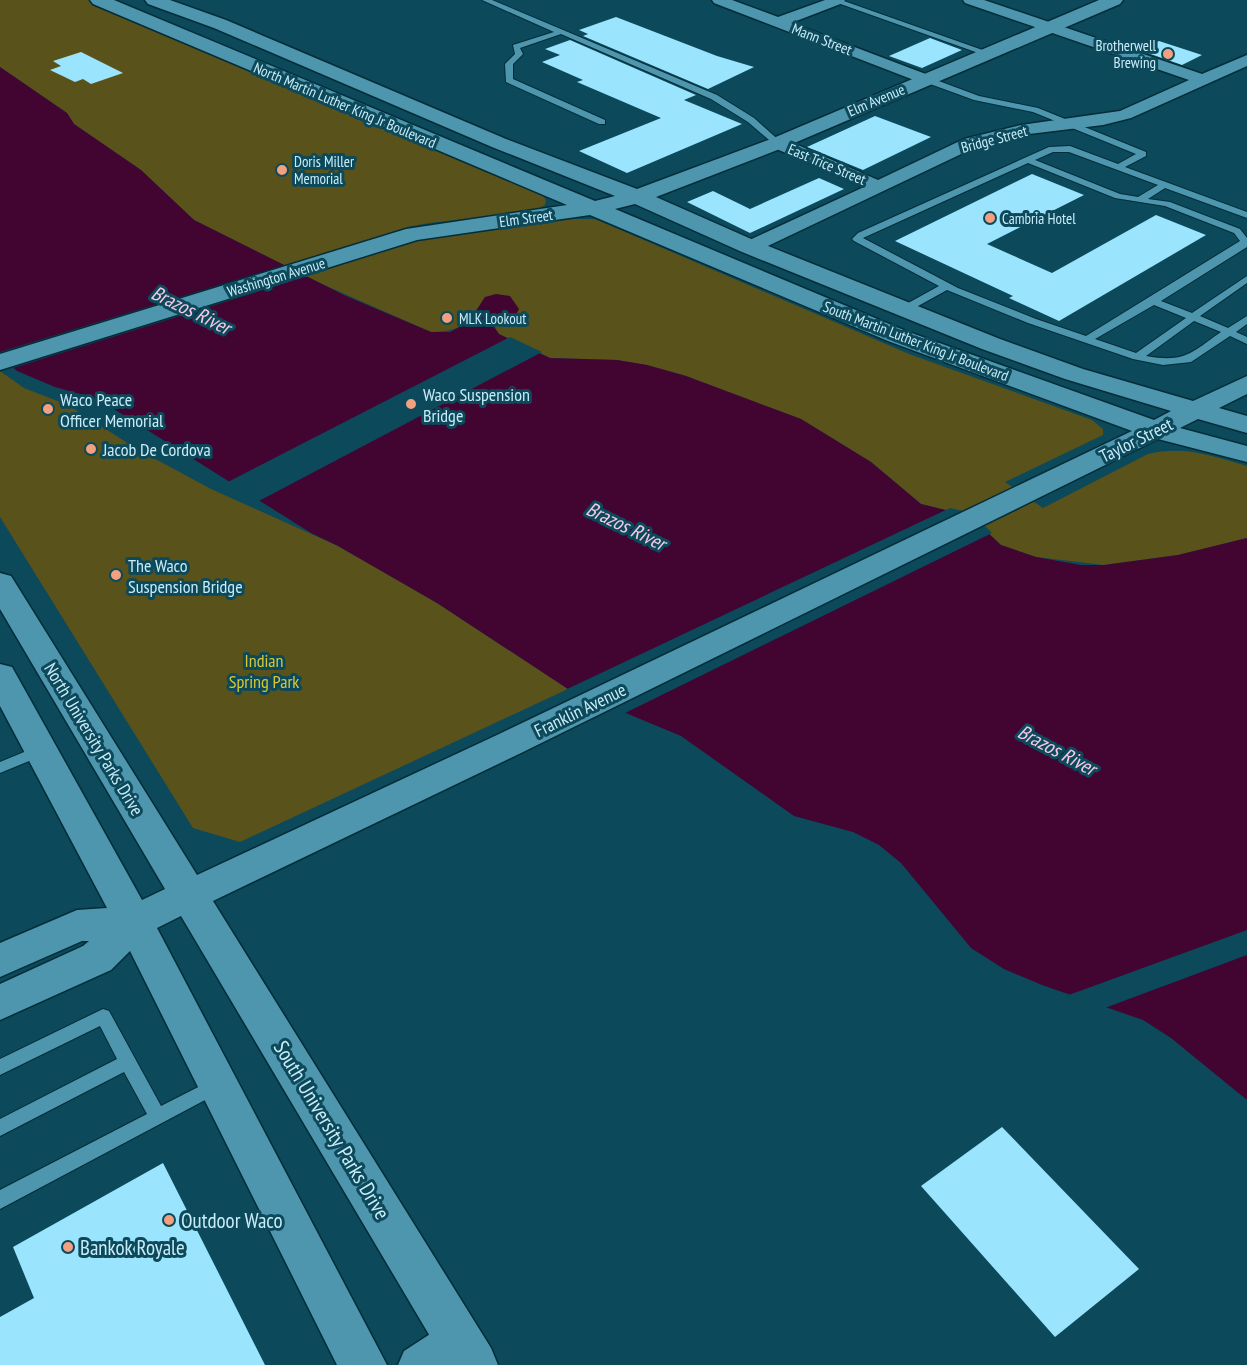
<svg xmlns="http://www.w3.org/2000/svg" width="1247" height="1365" font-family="'PT Sans Narrow',sans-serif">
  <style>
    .green { fill: #5a521b }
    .water { fill: #420532 }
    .pier { fill: #0c495a }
    .building { fill: #9be4fd }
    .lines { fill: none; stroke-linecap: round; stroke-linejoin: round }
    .lane-casing { stroke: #042d39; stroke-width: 2 }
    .street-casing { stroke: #042d39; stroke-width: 3 }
    .secondary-casing { stroke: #042d39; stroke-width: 3 }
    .lane { fill: #4e96ae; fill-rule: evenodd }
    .street { fill: #4e96ae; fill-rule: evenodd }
    .secondary { fill: #4e96ae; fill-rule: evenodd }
    .poi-dot { fill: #f2a080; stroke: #0c495a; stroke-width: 2 }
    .labels { text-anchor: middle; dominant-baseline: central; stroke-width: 6; stroke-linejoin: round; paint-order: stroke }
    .far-street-label { font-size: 15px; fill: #c9ecf9; stroke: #0c495a }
    .far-poi-label { font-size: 15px; fill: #c9ecf9; stroke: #0c495a; text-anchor: start }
    .poi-label { font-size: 18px; fill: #c9ecf9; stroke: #0c495a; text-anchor: start }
    .street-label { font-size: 18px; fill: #c9ecf9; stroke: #0c495a }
    .park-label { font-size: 18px; fill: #dbc82f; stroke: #0c495a }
    .water-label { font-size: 20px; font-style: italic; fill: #f8c9e5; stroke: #0c495a }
    .near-street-label { font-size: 21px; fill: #c9ecf9; stroke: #0c495a }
    .near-poi-label { font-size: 21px; fill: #c9ecf9; stroke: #0c495a; text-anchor: start }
  </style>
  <rect width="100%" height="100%" fill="#0c495a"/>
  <path class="green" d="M 0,0 L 89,0 L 539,192 L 546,200 L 545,205 L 535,211 L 429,223 L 407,227 L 422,240 L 573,219 L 595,219 L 909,354 L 1092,420 L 1103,429 L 1103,435 L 1005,482 L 1043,508 L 1148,454 C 1184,445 1213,456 1247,466 L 1247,538 L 1178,555 L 1104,565 L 1036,557 L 1001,545 L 970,516 L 921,504 L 871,462 L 801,419 L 686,376 L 647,365 L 617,360 L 550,358 L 499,334 L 492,325 L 495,319 L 485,297 C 468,323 464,331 431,332 L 322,284 L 194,220 L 141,170 L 74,124 L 67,113 L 0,67 Z
    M 0,371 L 24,388 L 68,405 L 137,449 L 211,489 L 338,546 L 437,603 L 568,689 L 240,842 L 193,828 L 0,517 Z"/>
  <path class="water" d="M 0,67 L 67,113 L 74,124 L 141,170 L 194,220 L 346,296 L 431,332 L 450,332 L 469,322 L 485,297 L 496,294 L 510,296 L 519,309 L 517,313 L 496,319 L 493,325 L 499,334 L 550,358 L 617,360 L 647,365 L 686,376 L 801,419 L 871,462 L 921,504 L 970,516 L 1001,545 L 1036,557 L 1081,565 L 1104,565 L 1178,555 L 1247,538 L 1247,1100 L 1171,1038 L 1143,1020 L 1042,985 L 1004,969 L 971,948 L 901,863 L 879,845 L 853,832 L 794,816 L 681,736 L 568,689 L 437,603 L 338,546 L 311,533 L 98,399 L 55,387 L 17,371 L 0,355 Z"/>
  <path class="pier" d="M 288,264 L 311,275 L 10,369 L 0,359 L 0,352 Z
    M 510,337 L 542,352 L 257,502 L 226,483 Z
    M 950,508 L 972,513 L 992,533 L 621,715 L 565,690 Z
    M 1247,930 L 1247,955 L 1102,1009 L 1066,996 Z"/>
  <path class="building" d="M 616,17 L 717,56 L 754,67 L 708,89 L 583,36 L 588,34 L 579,30 Z
    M 930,38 L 962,50 L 922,68 L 889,56 Z
    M 570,40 L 696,95 L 684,100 L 742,124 L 627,173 L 579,151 L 661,118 L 577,82 L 583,80 L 542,62 L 560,55 L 545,49 Z
    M 1159,41 L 1202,55 L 1182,65 L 1139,50 Z
    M 81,52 L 123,73 L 91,84 L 83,79 L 75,82 L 50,70 L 61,66 L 53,61 Z
    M 875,116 L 931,137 L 863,170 L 807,147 Z
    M 1032,174 L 1084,195 L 987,244 L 1052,273 L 1156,215 L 1206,235 L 1059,321 L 1009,298 L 1013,296 L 895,241 Z
    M 819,178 L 844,189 L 750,233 L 687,202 L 713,191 L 750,209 Z
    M 1002,1127 L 1139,1269 L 1055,1337 L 921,1186 Z
    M 163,1163 L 265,1365 L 0,1365 L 0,1317 L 34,1298 L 13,1247 Z"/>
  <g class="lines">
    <defs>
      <path id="lane" d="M 482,0 L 492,0 L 717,95 L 754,118 L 782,143 L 775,145 L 748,122 L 711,99 L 561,34 L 520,48 L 523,54 L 513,64 L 513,79 L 605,120 L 605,124 L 599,124 L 506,82 L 505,64 L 515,54 L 513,45 L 554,32 Z
        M 834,0 L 841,0 L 991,53 L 984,55 L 835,2 Z
        M 922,77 L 928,77 L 979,96 L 1038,108 L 1146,152 L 1146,156 L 1125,167 L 1247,212 L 1247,218 L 1165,188 L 1148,199 L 1170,202 L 1240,229 L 1247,238 L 1247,247 L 1161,301 L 1192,313 L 1247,276 L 1247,283 L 1200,316 L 1228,328 L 1247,316 L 1247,324 L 1236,332 L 1247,337 L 1247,344 L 1230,336 L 1191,362 L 1163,365 L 1133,359 L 1028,323 L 947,290 L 909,311 L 901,311 L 901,307 L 939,286 L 854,241 L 852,239 L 858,233 L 1049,147 L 1070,146 L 1118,164 L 1136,154 L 1033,112 L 974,100 L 922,81 ZM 1053,152 L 1069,152 L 1158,185 L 1138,197 L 1120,194 L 1035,160 ZM 1028,163 L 1115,198 L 1165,206 L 1234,233 L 1240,241 L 1086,336 L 1036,319 L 958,288 L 863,238 ZM 1154,305 L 1186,318 L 1136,353 L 1095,339 ZM 1194,321 L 1221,332 C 1191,353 1185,363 1146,356 Z
        M 41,745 L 46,746 L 48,750 L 46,754 L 0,773 L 0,762 Z
        M 103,1009 L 109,1011 L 161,1106 L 216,1078 L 222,1081 L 225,1086 L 222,1091 L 0,1209 L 0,1190 L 147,1114 L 124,1072 L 0,1136 L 0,1119 L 117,1059 L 100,1026 L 0,1075 L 0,1059 Z"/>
      <path id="street" d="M 712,0 L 732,0 L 778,17 L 825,0 L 845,0 L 843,3 L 791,23 L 931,76 L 933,79 L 925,84 L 919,82 L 714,3 Z
        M 963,0 L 984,0 L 1202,74 L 1247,55 L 1247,66 L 1131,118 L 1103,125 L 1021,135 L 976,147 L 757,251 L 743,251 L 741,247 L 743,243 L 864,187 L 772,147 L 770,143 L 772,139 L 784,139 L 878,180 L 964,139 L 1021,125 L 1120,111 L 1189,80 L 965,3 Z
        M 458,1319 L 472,1325 L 478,1339 L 472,1353 L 454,1365 L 398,1365 L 404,1351 L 444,1325 Z"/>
      <path id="secondary" d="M 90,0 L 114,0 L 595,201 L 615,196 L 492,147 L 214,28 L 148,4 L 145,0 L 170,0 L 226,20 L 506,139 L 637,189 L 771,139 L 1099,0 L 1123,0 L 1120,4 L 785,147 L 656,197 L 758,242 L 1000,339 L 1083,369 L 1193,401 L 1247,376 L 1247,394 L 1219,408 L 1247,416 L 1247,433 L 1198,419 L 1180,428 L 1247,446 L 1247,462 L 1158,439 L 521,753 L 213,901 L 491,1348 L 498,1365 L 447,1365 L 181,916 L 157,928 L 387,1365 L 337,1365 L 130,951 L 111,970 L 0,1020 L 0,984 L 83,946 L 89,941 L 82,941 L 0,977 L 0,943 L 77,910 L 107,908 L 0,706 L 0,664 L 12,667 L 142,900 L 165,889 L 0,609 L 0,573 L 11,576 L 197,875 L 497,735 L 1132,431 L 888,341 L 590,215 L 417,240 L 0,370 L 0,354 L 406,229 L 567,205 L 93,4 ZM 635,204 L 742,252 L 982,349 L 1065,379 L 1171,411 L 1154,420 L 906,331 L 615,209 Z"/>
    </defs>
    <use href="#lane" class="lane-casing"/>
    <use href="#street" class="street-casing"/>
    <use href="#secondary" class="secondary-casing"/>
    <use href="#lane" class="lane"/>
    <use href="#street" class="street"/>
    <use href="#secondary" class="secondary"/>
  </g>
  <g class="poi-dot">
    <circle cx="1168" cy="54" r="6"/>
    <circle cx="282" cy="170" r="6"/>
    <circle cx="990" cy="218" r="6"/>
    <circle cx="447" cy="318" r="6"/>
    <circle cx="411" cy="404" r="6"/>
    <circle cx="48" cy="409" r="6"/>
    <circle cx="91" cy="449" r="6"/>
    <circle cx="116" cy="575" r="6"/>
    <circle cx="169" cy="1220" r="6"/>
    <circle cx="68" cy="1247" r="6"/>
  </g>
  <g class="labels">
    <g class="far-street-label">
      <text transform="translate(822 39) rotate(21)">Mann Street</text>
      <text transform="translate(876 100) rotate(-23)">Elm Avenue</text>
      <text transform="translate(345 105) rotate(23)">North Martin Luther King Jr Boulevard</text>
      <text transform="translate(994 139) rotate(-15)">Bridge Street</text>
      <text transform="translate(827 164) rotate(23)">East Trice Street</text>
      <text transform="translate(526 218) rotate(-8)">Elm Street</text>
      <text transform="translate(276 277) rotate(-17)">Washington Avenue</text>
      <text transform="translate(916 341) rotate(21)">South Martin Luther King Jr Boulevard</text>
    </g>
    <g class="far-poi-label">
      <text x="1156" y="45" text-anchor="end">Brotherwell<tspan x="1156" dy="17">Brewing</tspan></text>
      <text x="294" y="161">Doris Miller<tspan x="294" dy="17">Memorial</tspan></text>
      <text x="1002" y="218">Cambria Hotel</text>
      <text x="459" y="318">MLK Lookout</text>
    </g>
    <g class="poi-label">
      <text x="423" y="394">Waco Suspension<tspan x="423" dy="21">Bridge</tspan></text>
      <text x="60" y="399">Waco Peace<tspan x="60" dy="21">Officer Memorial</tspan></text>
      <text x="103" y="449">Jacob De Cordova</text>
      <text x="128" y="565">The Waco<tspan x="128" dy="21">Suspension Bridge</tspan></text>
    </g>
    <g class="street-label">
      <text transform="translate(1136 440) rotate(-26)">Taylor Street</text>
      <text transform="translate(580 710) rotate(-26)">Franklin Avenue</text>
      <text transform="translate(94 739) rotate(59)">North University Parks Drive</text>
    </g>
    <g class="park-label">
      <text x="264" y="660">Indian<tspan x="264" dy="21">Spring Park</tspan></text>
    </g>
    <g class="water-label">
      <text transform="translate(191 310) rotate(26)">Brazos River</text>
      <text transform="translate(626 526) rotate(26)">Brazos River</text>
      <text transform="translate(1057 750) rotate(28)">Brazos River</text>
    </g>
    <g class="near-street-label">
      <text transform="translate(332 1130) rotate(59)">South University Parks Drive</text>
    </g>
    <g class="near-poi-label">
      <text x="181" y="1220">Outdoor Waco</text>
      <text x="80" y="1247">Bankok Royale</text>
    </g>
  </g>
</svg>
